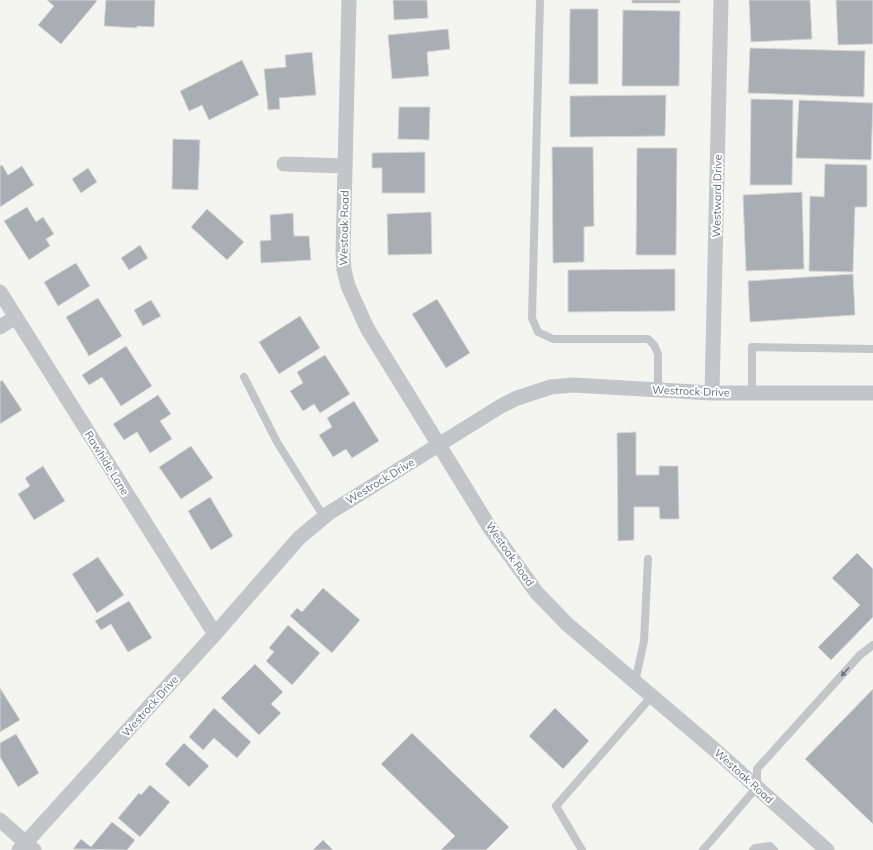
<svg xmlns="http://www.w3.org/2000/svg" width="873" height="850" font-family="Mulish,sans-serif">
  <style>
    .building { fill: #a9aeb5; stroke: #d6d6d4 }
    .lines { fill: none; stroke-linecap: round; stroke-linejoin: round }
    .service { stroke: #c3c5c9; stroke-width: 8 }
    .minor { stroke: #c3c5c9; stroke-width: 15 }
    .oneway { fill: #6a7584 }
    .labels { text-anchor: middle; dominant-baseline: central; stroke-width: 4; stroke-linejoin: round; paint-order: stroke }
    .street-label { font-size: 11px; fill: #657180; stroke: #fff }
  </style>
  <rect width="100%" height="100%" fill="#f4f5f1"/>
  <path class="building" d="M 47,0 L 96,0 L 97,1 L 61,44 L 38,25 L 54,6 Z
    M 106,0 L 155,0 L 154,27 L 137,26 L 137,28 L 104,26 Z
    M 393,0 L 427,0 L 428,18 L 394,20 Z
    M 632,0 L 680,0 L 680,3 L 632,3 Z
    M 749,0 L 810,0 L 812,39 L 751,42 Z
    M 836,0 L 873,0 L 873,44 L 838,45 Z
    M 570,9 L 598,9 L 598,84 L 569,84 Z
    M 623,10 L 680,11 L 679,86 L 622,86 Z
    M 448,29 L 450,49 L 427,52 L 429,76 L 392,79 L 388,35 Z
    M 750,48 L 865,51 L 864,97 L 748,93 Z
    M 312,52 L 316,95 L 279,98 L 280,109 L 268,110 L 264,69 L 286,67 L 285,55 Z
    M 242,60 L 259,95 L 209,120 L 202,105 L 189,111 L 180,91 Z
    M 666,95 L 665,136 L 570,137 L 570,96 Z
    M 751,99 L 793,100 L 792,185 L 750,185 Z
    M 799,100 L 873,103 L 871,160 L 796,158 Z
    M 399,107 L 430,107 L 429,140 L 398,139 Z
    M 173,139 L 200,140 L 198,190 L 172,189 Z
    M 552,147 L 593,147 L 594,226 L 584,227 L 584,262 L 553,263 Z
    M 637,148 L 677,148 L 676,255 L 636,255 Z
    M 425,152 L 425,193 L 382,193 L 382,168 L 372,168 L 372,153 Z
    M 825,164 L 867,165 L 867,207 L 855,207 L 853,272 L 809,271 L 810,196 L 824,197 Z
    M 2,165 L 8,175 L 22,166 L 34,185 L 0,207 L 0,166 Z
    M 88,168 L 97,182 L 81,193 L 72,179 Z
    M 802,192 L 804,269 L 746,271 L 743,195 Z
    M 27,207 L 36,222 L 43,217 L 54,234 L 46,239 L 50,246 L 29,260 L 4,221 Z
    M 207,209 L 244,242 L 227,260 L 191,227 Z
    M 431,212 L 432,254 L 388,255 L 387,214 Z
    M 293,213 L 294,236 L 309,236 L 311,260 L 261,263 L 260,241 L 271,240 L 270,215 Z
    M 140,245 L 148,258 L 129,270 L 121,258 Z
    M 76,263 L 90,286 L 58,306 L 44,282 Z
    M 675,269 L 675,311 L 568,312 L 568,270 Z
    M 853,274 L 855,315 L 750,322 L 748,281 Z
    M 98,298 L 122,336 L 89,356 L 66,317 Z
    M 437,299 L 470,353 L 446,368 L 412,314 Z
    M 151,300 L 161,316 L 143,326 L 134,310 Z
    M 300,316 L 320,348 L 279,374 L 259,342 Z
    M 126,346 L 152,386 L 121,406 L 102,377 L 89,385 L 82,375 Z
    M 325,355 L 350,394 L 320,413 L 314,404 L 303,411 L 290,391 L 303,383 L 297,372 Z
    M 2,380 L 22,410 L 0,424 L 0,382 Z
    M 158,395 L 171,414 L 160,421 L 172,439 L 150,453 L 137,432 L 124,440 L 113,424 Z
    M 354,401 L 379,441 L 352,458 L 346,449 L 333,457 L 319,435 L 332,427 L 327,418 Z
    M 636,432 L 636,475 L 659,475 L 659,466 L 678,466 L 679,519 L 660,519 L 659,507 L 634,507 L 634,540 L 618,541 L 617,433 Z
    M 191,446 L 213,478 L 181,499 L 159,467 Z
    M 43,466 L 65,501 L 34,520 L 18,494 L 30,486 L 25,478 Z
    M 210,497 L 233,536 L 211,550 L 188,511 Z
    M 857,553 L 873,569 L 873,617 L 831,660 L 818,647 L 860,605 L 832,578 Z
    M 98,557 L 124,595 L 97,613 L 72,574 Z
    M 323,588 L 360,620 L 332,653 L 290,616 L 297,608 L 302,612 Z
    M 129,601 L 152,638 L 128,652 L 111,624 L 101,630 L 95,621 Z
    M 288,625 L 320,653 L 292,685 L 266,661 L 274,652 L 269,648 Z
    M 255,664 L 283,692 L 271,704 L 281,713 L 259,735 L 221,698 Z
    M 0,688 L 20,720 L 0,732 Z
    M 873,689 L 873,824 L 805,759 Z
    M 214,708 L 251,742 L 237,758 L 214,738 L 203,750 L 189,737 Z
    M 555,708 L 589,741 L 563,769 L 529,736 Z
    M 412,733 L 509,827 L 486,850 L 441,850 L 455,836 L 381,764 Z
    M 16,734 L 39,773 L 18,787 L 0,757 L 0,743 Z
    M 184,743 L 209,766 L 189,787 L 165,764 Z
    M 150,785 L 170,802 L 140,837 L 118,818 L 139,793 L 141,795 Z
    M 112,822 L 135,840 L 127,850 L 73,849 L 81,839 L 91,847 Z
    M 323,840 L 333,850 L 313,850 Z"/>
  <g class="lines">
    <path class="service" d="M 540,0 L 532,318 L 538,332 L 553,339 L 648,339 L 654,345 L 658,354 L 658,390
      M 244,377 L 277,442 L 324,517
      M 752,393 L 752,347 L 873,349
      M 635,682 L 644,641 L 648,559
      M 582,850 L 556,806 L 652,696
      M 703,850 L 757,787 L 757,769 L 860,655 L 873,645
      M 753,850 L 755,848 L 770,846 L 774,850"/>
    <path class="minor" d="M 349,0 L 343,253 L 344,270 L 348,286 L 367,328 L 490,528 L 537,593 L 567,624 L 714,749 L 827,850
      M 284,164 L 345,166
      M 0,292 L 215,634
      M 0,327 L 16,317
      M 712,393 L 721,0
      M 0,820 L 34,850
      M 19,850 L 215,634 L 299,538 L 329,513 L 501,406 L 517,398 L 551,387 L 573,385 L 712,393 L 873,393"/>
  </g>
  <defs><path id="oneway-solid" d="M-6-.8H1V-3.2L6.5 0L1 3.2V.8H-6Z"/></defs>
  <use class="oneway" href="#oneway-solid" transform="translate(845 672) rotate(132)"/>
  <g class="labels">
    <g class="street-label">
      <text transform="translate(717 196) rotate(-89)">Westward Drive</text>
      <text transform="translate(344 228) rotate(-89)">Westoak Road</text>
      <text transform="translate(691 391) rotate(2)">Westrock Drive</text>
      <text transform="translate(107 463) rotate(58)">Rawhide Lane</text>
      <text transform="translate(380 481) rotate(-31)">Westrock Drive</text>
      <text transform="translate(510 554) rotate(55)">Westoak Road</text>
      <text transform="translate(150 706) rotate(-48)">Westrock Drive</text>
      <text transform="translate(744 776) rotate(42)">Westoak Road</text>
    </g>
  </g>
</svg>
